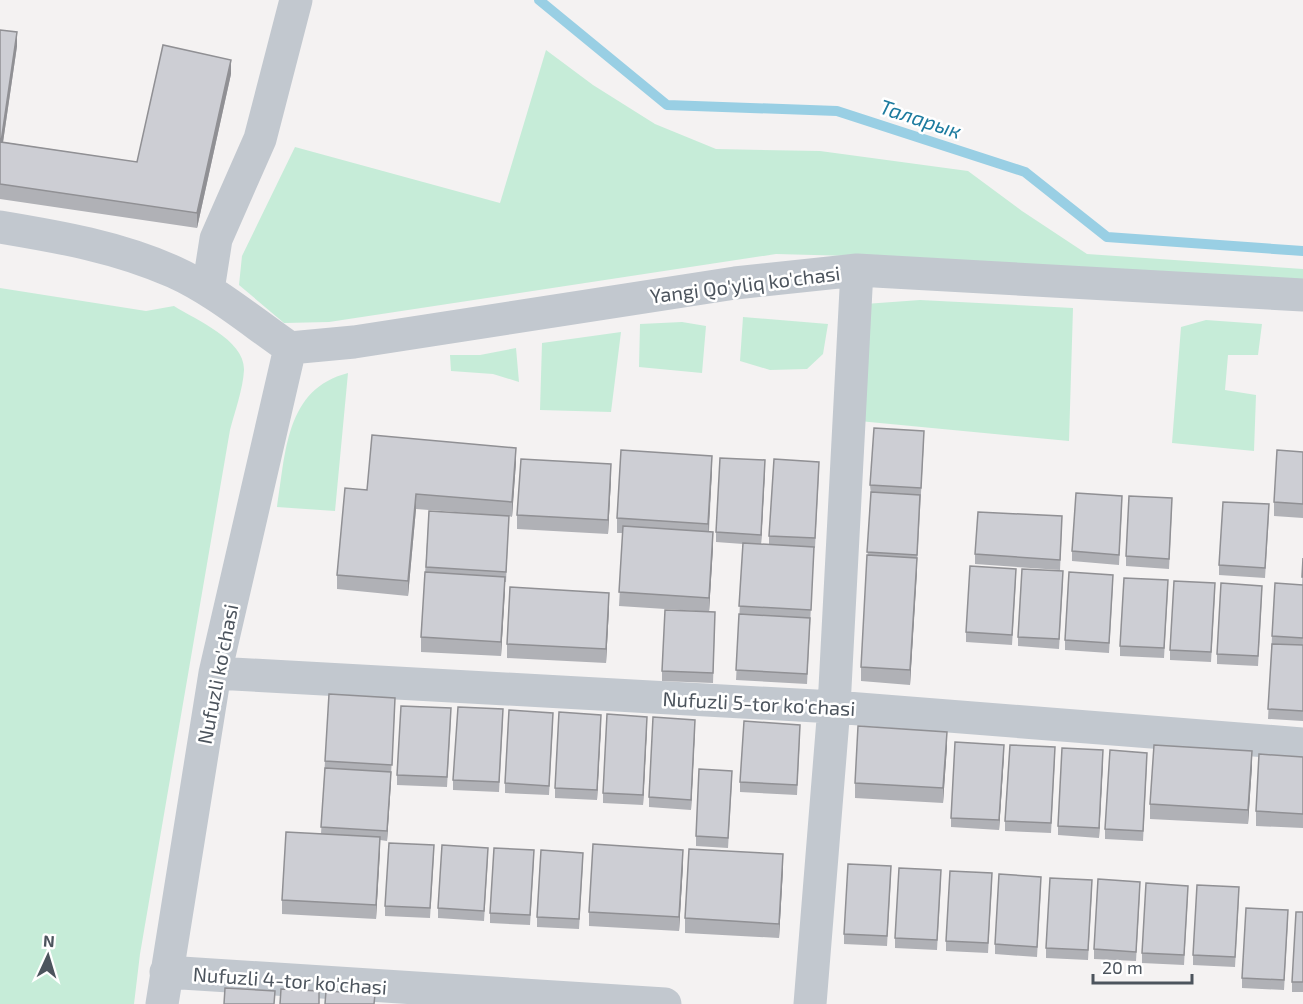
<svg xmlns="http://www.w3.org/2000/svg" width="1303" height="1004" font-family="'Exo 2',sans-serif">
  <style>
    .green { fill: #c6ecd8 }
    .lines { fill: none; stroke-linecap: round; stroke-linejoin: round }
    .stream { stroke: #99cfe4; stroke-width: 10 }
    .minor { stroke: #c2c8cf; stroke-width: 33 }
    .wall { fill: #b0b1b6 }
    .shaded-wall { fill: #909094 }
    .building { fill: #cdced4; stroke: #909094; stroke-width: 1.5 }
    .labels { text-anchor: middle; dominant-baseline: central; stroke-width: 5; stroke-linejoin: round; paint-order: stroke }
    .street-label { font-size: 20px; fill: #4c545d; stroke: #fff }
    .water-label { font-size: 21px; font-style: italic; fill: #1d7b9f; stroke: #fff }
  </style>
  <rect width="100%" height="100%" fill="#f4f2f2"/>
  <path class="green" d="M 546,50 L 593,85 L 655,124 L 716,149 L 820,151 L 968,171 L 1022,211 L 1087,254 L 1303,269 L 1303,281 L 927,258 L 776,254 L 329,322 L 284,323 L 239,285 L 242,256 L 295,147 L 500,203 Z
    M 0,288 L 146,311 L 174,306 C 196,320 245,340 244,370 C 243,389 235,411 230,430 L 140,954 L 134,1004 L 0,1004 Z
    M 920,300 L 1073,308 L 1069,441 L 859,421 L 865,304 Z
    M 743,317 L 828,324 L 823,354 L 807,369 L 770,370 L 740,361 Z
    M 1206,320 L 1262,324 L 1258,355 L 1228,355 L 1225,390 L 1256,395 L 1254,451 L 1172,443 L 1181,327 Z
    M 682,322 L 706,326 L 702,373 L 639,367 L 640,324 Z
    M 621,332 L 611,412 L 540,410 L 542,343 Z
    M 516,348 L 519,382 L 493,374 L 451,371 L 450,355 L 480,355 Z
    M 348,373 L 335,511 L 277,507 C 286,453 285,389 348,373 Z"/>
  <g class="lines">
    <path class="stream" d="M 539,0 L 667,105 L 837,111 L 1025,172 L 1107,237 L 1303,251"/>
    <path class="minor" d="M 0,227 C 60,237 118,247 174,272 C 216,291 252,322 290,348 L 354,342 L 735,283 L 857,270 L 1303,295
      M 208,290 L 216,239 L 260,139 L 296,0
      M 215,673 L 834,707 L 1303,744
      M 166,972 L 665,1004
      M 162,1004 L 215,673 L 290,348
      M 810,1004 L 834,707 L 857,270"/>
  </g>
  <path class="wall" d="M 0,30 L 17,46 L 3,142 L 137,162 L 231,74 L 197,228 L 0,199 Z
    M 924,441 L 910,685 L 861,681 L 861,667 L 871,495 L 870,485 Z
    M 1303,452 L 1303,518 L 1274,516 L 1274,502 Z
    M 516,462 L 512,517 L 509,516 L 506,582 L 505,582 L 501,656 L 421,652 L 421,637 L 429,511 L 481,514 L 416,509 L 408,596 L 337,589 L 337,575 L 367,490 Z
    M 712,470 L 709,532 L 713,547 L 709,612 L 715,622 L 713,683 L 662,681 L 662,671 L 696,611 L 619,606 L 623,533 L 617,533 L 617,518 Z
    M 765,470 L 761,544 L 769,545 L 769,536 L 819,472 L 815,548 L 814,548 L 807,684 L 736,680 L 743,544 L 716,542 L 716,532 Z
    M 611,479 L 608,534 L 517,529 L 517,515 Z
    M 1122,506 L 1119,565 L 1072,561 L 1072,551 Z
    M 1172,508 L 1169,569 L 1126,566 L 1126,556 Z
    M 1269,514 L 1265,578 L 1219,575 L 1219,565 Z
    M 1062,526 L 1060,570 L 975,564 L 975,554 Z
    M 1303,558 L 1303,721 L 1268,719 L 1272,636 L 1302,585 Z
    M 1016,579 L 1012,645 L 966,642 L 966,632 Z
    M 1063,581 L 1059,649 L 1018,646 L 1018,637 Z
    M 1113,585 L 1109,653 L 1065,650 L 1065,640 Z
    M 1168,590 L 1164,658 L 1120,656 L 1120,646 Z
    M 1215,593 L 1211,662 L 1170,660 L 1170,650 Z
    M 1262,596 L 1258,666 L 1217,664 L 1217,654 Z
    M 609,607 L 606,663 L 507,658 L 507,644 Z
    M 395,708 L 387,841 L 380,840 L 376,919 L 282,914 L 282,900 L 321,834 L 325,761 Z
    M 451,718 L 447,787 L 397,785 L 397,775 Z
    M 503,719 L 499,792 L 453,790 L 453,780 Z
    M 553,723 L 549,795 L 505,793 L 505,783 Z
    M 601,725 L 597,800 L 555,798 L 555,788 Z
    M 647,727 L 643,805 L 603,803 L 603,793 Z
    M 695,729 L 691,810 L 649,807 L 649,797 Z
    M 800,735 L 797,795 L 740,792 L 740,782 Z
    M 947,746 L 943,803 L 855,798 L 855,783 Z
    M 1004,755 L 999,830 L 951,827 L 951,818 Z
    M 1055,757 L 1051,833 L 1005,831 L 1005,821 Z
    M 1303,757 L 1303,828 L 1256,826 L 1256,811 Z
    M 1103,760 L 1099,838 L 1058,835 L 1058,826 Z
    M 1147,763 L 1143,841 L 1105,839 L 1105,829 Z
    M 1252,766 L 1248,824 L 1150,819 L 1150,804 Z
    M 732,781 L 728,848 L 696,846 L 696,836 Z
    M 434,855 L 430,918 L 385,916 L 385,906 Z
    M 488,858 L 484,921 L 438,918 L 438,908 Z
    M 534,860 L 530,925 L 490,923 L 490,913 Z
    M 583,863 L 579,929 L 537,927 L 537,917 Z
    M 683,865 L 679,931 L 589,926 L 589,912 Z
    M 783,869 L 779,938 L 685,933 L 685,918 Z
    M 891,876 L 887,946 L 844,944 L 844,934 Z
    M 941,880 L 937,950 L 895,948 L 895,938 Z
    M 992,883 L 988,953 L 946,951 L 946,941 Z
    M 1041,887 L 1037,957 L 995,954 L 995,944 Z
    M 1092,890 L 1088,960 L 1046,958 L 1046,948 Z
    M 1140,892 L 1136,961 L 1094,959 L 1094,949 Z
    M 1188,895 L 1184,965 L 1142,963 L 1142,953 Z
    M 1239,897 L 1235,967 L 1193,965 L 1193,955 Z
    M 1303,912 L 1303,992 L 1292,992 L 1292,982 Z
    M 1288,920 L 1284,990 L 1242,988 L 1242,978 Z"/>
  <path class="shaded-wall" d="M 17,32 L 17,46 L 1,156 L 1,142 Z
    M 231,60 L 231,74 L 197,228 L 197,213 Z
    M 516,448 L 516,462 L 512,517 L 512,502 Z
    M 712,456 L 712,470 L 708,538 L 708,524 Z
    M 765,460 L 765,470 L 761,545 L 761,535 Z
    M 611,464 L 611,479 L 608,534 L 608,520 Z
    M 416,494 L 416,509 L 408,596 L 408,581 Z
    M 713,532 L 713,547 L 709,612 L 709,598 Z
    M 917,558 L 917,572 L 910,685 L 910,670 Z
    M 505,577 L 505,591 L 501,656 L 501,642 Z
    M 609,593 L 609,607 L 606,663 L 606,649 Z
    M 601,715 L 601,725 L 597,800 L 597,790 Z
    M 647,717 L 647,727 L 643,805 L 643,795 Z
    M 695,720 L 695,729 L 691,810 L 691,800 Z
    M 947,732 L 947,746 L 943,803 L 943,788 Z
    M 1004,745 L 1004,755 L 999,830 L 999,820 Z
    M 1103,750 L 1103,760 L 1099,838 L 1099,828 Z
    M 1252,751 L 1252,766 L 1248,824 L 1248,810 Z
    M 391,772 L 391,782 L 387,841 L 387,831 Z
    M 380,837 L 380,852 L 376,919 L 376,905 Z
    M 683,850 L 683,865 L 679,931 L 679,917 Z
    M 783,854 L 783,869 L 779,938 L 779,924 Z"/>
  <path class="building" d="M 0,30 L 17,32 L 1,142 L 137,162 L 163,45 L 231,60 L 197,213 L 0,184 Z
    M 874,428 L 924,431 L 921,488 L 870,485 Z
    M 372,435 L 516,448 L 512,502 L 416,494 L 408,581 L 337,575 L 345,488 L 367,490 Z
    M 621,450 L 712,456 L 708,524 L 617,518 Z
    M 1277,450 L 1303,452 L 1303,504 L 1274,502 Z
    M 720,458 L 765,460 L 761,535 L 716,532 Z
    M 521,459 L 611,464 L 608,520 L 517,515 Z
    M 774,459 L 819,462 L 815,538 L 769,536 Z
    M 871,492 L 920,495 L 917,555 L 867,552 Z
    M 1076,493 L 1122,496 L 1119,555 L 1072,551 Z
    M 1129,496 L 1172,498 L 1169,559 L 1126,556 Z
    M 1223,502 L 1269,504 L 1265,568 L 1219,565 Z
    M 429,511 L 509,516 L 506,572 L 426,567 Z
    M 978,512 L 1062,516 L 1060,560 L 975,554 Z
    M 623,526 L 713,532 L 709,598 L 619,592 Z
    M 743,543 L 814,547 L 811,610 L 739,606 Z
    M 867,555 L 917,558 L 910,670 L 861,667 Z
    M 1303,558 L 1303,577 L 1302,577 Z
    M 970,566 L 1016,569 L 1012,635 L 966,632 Z
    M 1022,569 L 1063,571 L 1059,639 L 1018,637 Z
    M 425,572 L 505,577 L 501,642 L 421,637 Z
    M 1069,572 L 1113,575 L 1109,643 L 1065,640 Z
    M 1124,578 L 1168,580 L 1164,648 L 1120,646 Z
    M 1174,581 L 1215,583 L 1211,652 L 1170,650 Z
    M 1221,583 L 1262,586 L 1258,656 L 1217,654 Z
    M 1275,583 L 1303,585 L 1303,638 L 1272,636 Z
    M 510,587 L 609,593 L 606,649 L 507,644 Z
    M 665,610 L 715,612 L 713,673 L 662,671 Z
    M 739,614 L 810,618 L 807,674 L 736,670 Z
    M 1272,644 L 1303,645 L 1303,711 L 1268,709 Z
    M 329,694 L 395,698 L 392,765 L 325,761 Z
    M 401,706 L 451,708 L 447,777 L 397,775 Z
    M 458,707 L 503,709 L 499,782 L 453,780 Z
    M 509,710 L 553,713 L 549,786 L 505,783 Z
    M 559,712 L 601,715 L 597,790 L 555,788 Z
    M 607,714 L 647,717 L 643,795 L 603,793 Z
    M 653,717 L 695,720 L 691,800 L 649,797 Z
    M 744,721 L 800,725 L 797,785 L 740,782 Z
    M 858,726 L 947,732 L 943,788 L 855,783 Z
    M 955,742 L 1004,745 L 999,820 L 951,818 Z
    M 1010,745 L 1055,747 L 1051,823 L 1005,821 Z
    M 1154,745 L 1252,751 L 1248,810 L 1150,804 Z
    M 1062,748 L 1103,750 L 1099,828 L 1058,826 Z
    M 1110,750 L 1147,753 L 1143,831 L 1105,829 Z
    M 1259,754 L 1303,757 L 1303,814 L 1256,811 Z
    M 325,768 L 391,772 L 387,831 L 321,827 Z
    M 699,769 L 732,771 L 728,838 L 696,836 Z
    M 286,832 L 380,837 L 376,905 L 282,900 Z
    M 389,843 L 434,845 L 430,908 L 385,906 Z
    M 593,844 L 683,850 L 679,917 L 589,912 Z
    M 442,845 L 488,848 L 484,911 L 438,908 Z
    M 494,848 L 534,850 L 530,915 L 490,913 Z
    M 689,849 L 783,854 L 779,924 L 685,918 Z
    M 541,850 L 583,853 L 579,919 L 537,917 Z
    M 848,864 L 891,866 L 887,936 L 844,934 Z
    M 899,868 L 941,870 L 937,940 L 895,938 Z
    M 950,871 L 992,873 L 988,943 L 946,941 Z
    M 999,874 L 1041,877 L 1037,947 L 995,944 Z
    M 1050,878 L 1092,880 L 1088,950 L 1046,948 Z
    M 1098,879 L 1140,882 L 1136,952 L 1094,949 Z
    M 1146,883 L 1188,886 L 1184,955 L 1142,953 Z
    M 1197,885 L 1239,887 L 1235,957 L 1193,955 Z
    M 1246,908 L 1288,910 L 1284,980 L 1242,978 Z
    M 1296,912 L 1303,912 L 1303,982 L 1292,982 Z
    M 225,988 L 275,991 L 274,1004 L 224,1004 Z
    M 281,989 L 319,991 L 319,1004 L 280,1004 Z
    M 326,991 L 375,994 L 374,1004 L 325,1004 Z"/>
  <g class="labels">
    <g class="street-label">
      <text transform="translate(745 284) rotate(-7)">Yangi Qo'yliq ko'chasi</text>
      <text transform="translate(217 674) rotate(-79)">Nufuzli ko'chasi</text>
      <text transform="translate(759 703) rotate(3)">Nufuzli 5-tor ko'chasi</text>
      <text transform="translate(290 980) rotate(4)">Nufuzli 4-tor ko'chasi</text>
    </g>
    <g class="water-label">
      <text transform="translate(921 118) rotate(18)">Таларык</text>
    </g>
  </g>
  <g transform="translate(48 956) rotate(4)" stroke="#ffffff" stroke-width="4.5" paint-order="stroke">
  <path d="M0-4.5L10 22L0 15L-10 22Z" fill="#4c545d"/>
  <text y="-9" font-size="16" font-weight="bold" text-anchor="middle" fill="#4c545d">N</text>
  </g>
  <path d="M1093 974v9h99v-9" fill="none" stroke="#4c545d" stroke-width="3"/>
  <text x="1102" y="974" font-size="18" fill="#4c545d" stroke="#ffffff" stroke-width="4.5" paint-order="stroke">20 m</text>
</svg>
